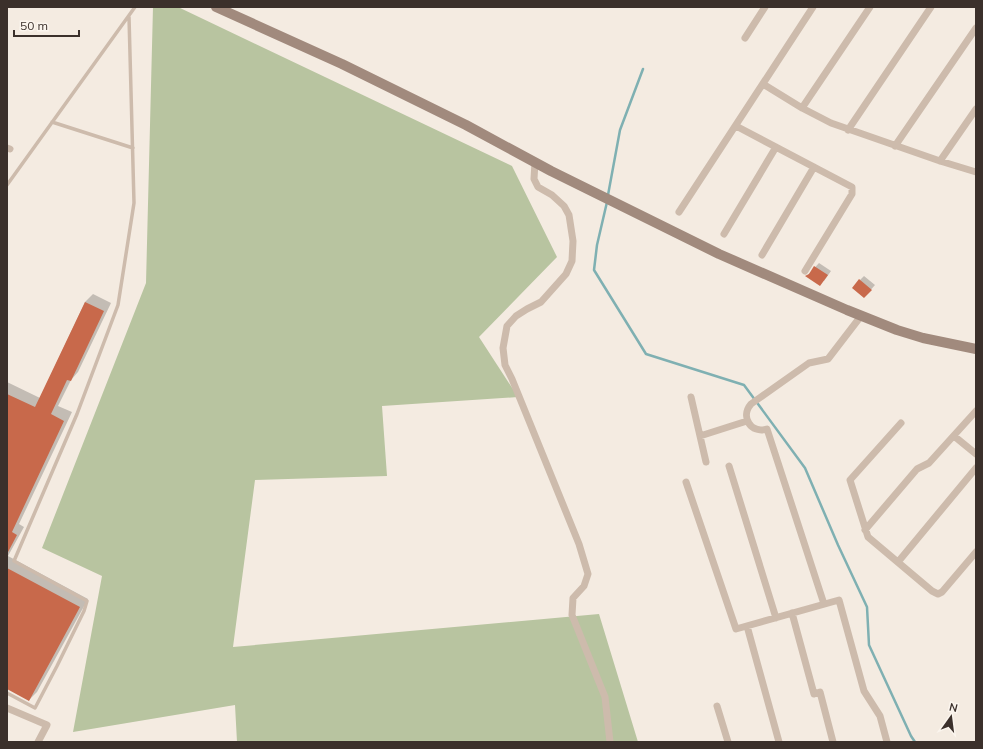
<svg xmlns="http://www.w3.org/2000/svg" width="983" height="749" font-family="Mulish,sans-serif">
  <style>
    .green { fill: #b8c4a0 }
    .shadow { fill: #0003 }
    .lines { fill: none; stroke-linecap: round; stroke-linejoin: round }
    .stream { stroke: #7fb0b2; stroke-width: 2.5 }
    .building { fill: #c8694b }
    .lane { stroke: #cdbbac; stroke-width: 3.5 }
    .street { stroke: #cdbbac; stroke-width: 7 }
    .secondary { stroke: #a18a7d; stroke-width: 10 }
  </style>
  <rect width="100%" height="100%" fill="#f4ebe1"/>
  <path class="green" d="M 153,7 L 178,7 L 512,166 L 557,257 L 479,337 L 518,397 L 382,406 L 387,476 L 255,480 L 233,647 L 599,614 L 638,742 L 237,742 L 235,705 L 73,732 L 102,576 L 42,548 L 146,283 Z"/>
  <path class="shadow" d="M 819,263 L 831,271 L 824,281 L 807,276 Z
    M 864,276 L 875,285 L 868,293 L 860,280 Z
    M 93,294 L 111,303 L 78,372 L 71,380 L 58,406 L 72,412 L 19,524 L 24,527 L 8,556 L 88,599 L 37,692 L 29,700 L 7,688 L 7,382 L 40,398 L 85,302 Z"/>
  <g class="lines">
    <path class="stream" d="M 608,195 L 620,130 L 643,69
      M 607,202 L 597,245 L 594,270 L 646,354 L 744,385 L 805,468 L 838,545 L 867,607 L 869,645 L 911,736 L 915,742"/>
  </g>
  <path class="building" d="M 814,266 L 828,275 L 820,286 L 805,276 L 809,274 Z
    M 859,279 L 872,290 L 864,298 L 852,288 Z
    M 85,302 L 104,311 L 71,381 L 67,380 L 51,414 L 64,421 L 12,532 L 17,535 L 7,554 L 7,394 L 35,407 Z
    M 7,568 L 80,607 L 29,701 L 7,689 Z"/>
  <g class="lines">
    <path class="lane" d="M 52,122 L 133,148
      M 7,185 L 135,7
      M 7,693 L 35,708 L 57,666 L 84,611 L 87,601 L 14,561 L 77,414 L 118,305 L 134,203 L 129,17"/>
    <path class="street" d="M 745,38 L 765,7
      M 763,84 L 802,108 L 831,123 L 940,161 L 976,172
      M 802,108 L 870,7
      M 736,126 L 852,187 L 852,194 L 805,271
      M 848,130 L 931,7
      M 895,146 L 976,28
      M 7,148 L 10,149
      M 940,161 L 976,109
      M 535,162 L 534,179 L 538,187 L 552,195 L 564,206 L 569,215 L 573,241 L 572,261 L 566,274 L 541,302 L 527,309 L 516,316 L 507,326 L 503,348 L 505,365 L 512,379 L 579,544 L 588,574 L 584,586 L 573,598 L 572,615 L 605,697 L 610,742
      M 679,212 L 813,7
      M 724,234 L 776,147
      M 762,255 L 814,167
      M 691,397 L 706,462
      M 901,423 L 850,480 L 868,537 L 932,591 L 938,594 L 942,592 L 976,552
      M 700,436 L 747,421
      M 954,436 L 976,454
      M 729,466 L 776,618
      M 686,482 L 736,629 L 839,600 L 864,691 L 880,716 L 887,742
      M 865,530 L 917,469 L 929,463 L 976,411
      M 898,562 L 976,468
      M 824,604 L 767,429 C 751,434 740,417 751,404 L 809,363 L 828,359 L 861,316
      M 792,613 L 814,694 L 820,692 L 833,742
      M 747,626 L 779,742
      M 717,706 L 728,742
      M 7,708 L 47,725 L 38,742"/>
    <path class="secondary" d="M 216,7 L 342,64 L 466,125 L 551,171 L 719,254 L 847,310 L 897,330 L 923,338 L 976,349"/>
  </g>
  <rect width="983" height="749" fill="none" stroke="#3b302b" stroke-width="16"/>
  <g transform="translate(951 717) rotate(14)" stroke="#fbf5ee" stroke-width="3" paint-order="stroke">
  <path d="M0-3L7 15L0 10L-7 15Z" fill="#3b302b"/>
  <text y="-6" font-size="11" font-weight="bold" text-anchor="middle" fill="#3b302b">N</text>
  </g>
  <path d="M14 30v6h65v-6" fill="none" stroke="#3b302b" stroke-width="2"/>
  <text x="20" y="30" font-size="12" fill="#3b302b" stroke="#fbf5ee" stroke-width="3" paint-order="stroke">50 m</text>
</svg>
